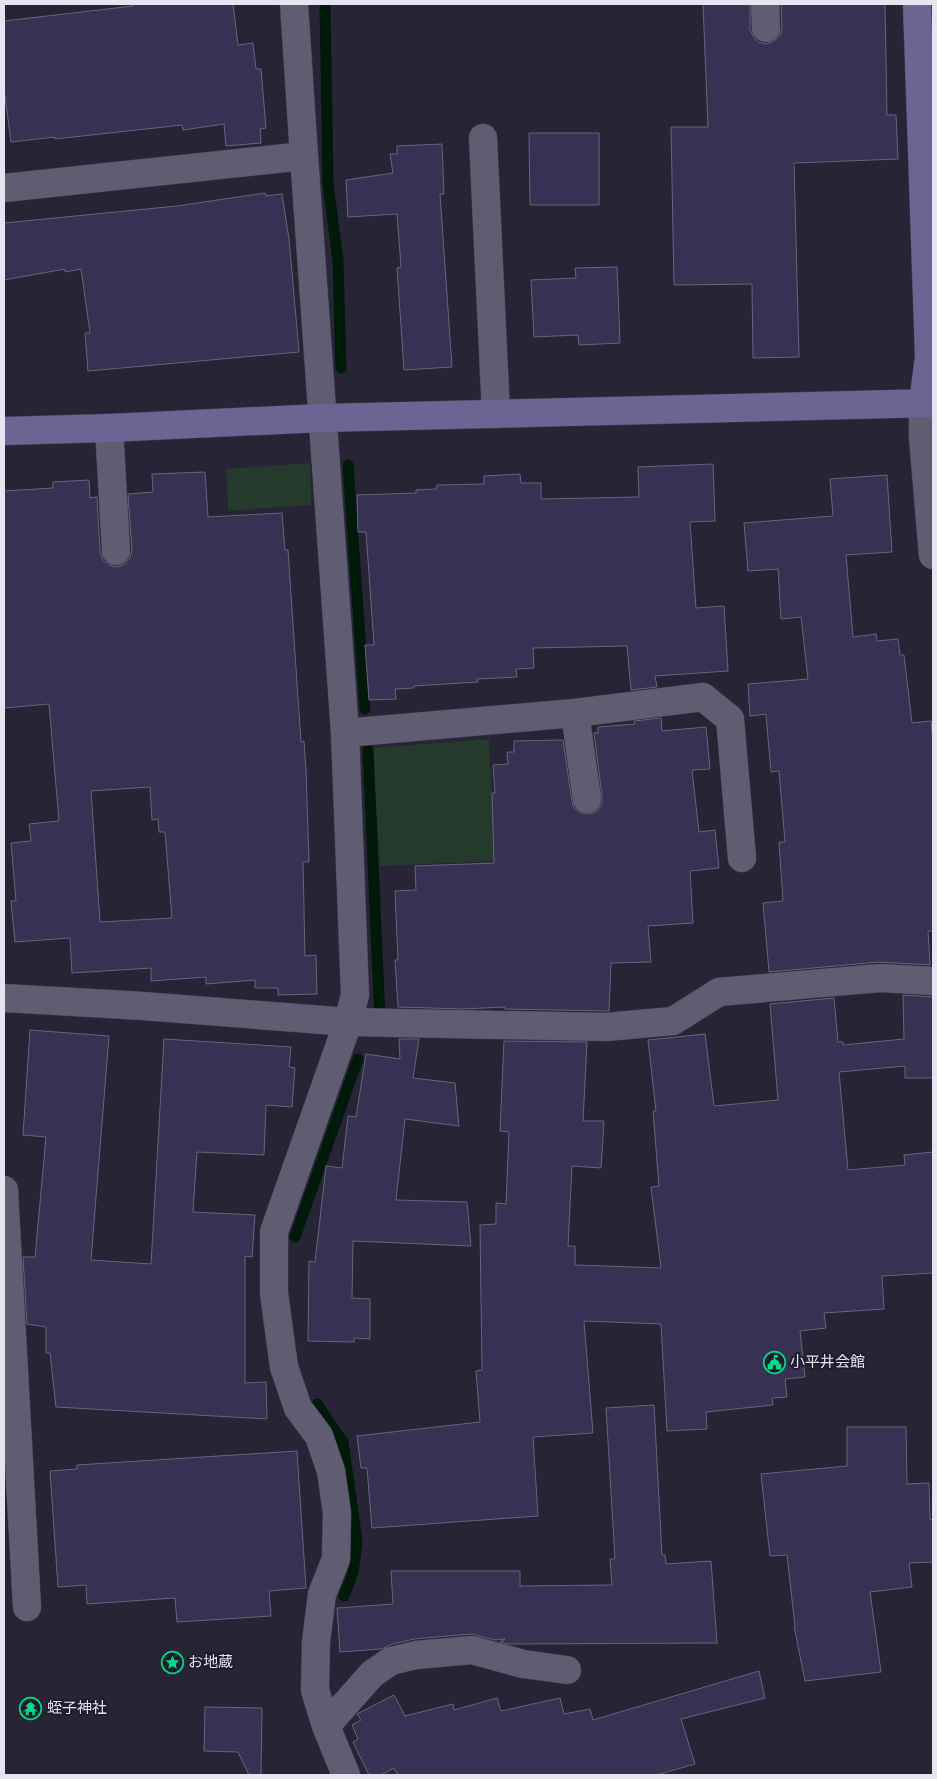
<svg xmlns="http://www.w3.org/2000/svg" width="937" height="1779" font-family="Raleway,'Noto Sans JP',sans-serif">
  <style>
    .green { fill: #233a2d }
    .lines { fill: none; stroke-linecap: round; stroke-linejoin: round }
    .stream { stroke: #00190b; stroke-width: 11 }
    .building { fill: #373153; stroke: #68657a; fill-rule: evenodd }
    .street-casing { stroke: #434150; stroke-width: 29 }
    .secondary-casing { stroke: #434150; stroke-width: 29 }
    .street { stroke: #605d73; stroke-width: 28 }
    .secondary { stroke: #6d6493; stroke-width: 28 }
    .labels { text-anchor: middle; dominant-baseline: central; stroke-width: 4; stroke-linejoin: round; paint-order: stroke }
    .poi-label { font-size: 15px; fill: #e5e4f0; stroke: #1e1b2c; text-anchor: start }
  </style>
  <rect width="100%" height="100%" fill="#272436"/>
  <path class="green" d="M 310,463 L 311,505 L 228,511 L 226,469 Z
    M 489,739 L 495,861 L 380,866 L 372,748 Z"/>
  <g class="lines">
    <path class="stream" d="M 325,4 L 328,183 L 338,261 L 341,368
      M 348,465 L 365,709
      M 368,750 L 380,1019
      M 295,1237 L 358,1059
      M 317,1404 L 343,1442 L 357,1541 L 353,1573 L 344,1596"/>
  </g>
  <path class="building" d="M 133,4 L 233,4 L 238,45 L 253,43 L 256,69 L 261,69 L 266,128 L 260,129 L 261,143 L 226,146 L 224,124 L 183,130 L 182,125 L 55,139 L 55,137 L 11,142 L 4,88 L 4,21 L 133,6 Z
    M 703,4 L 750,4 L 750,29 L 753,36 L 758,42 L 766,44 L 774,41 L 780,35 L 782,27 L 781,4 L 885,4 L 887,115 L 896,115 L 898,159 L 794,163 L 799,357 L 753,358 L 752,284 L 674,285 L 671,127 L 708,127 Z
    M 529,133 L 599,133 L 599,205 L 530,205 Z
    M 442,144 L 444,194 L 440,194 L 452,367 L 404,370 L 397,268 L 401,267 L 397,214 L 348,217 L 346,180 L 393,173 L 390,154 L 397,154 L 397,146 Z
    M 265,193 L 266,196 L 282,194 L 289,239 L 299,352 L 88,371 L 85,333 L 90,333 L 81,269 L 65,272 L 65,269 L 4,280 L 4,223 L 177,206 Z
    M 617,267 L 620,343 L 579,345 L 578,335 L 534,337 L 531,280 L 576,278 L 575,268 Z
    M 713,464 L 715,521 L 690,522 L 696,608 L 724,606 L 728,671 L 655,676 L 657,687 L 631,690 L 627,646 L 533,648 L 534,668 L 516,669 L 517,677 L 477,679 L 478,682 L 414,686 L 414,688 L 395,689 L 396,699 L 369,700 L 365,645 L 374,645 L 366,532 L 358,532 L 357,495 L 416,493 L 416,490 L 436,489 L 437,485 L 484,484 L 484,476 L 520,474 L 521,483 L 541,483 L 541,499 L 639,497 L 638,467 Z
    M 205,472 L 208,517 L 282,513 L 285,550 L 288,550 L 301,742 L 304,741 L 306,769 L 309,862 L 303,862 L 305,956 L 316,955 L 317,994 L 278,995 L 278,988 L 255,988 L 255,980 L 206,984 L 206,977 L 151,981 L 151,968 L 72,973 L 70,938 L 15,942 L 11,901 L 16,901 L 11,843 L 31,841 L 29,824 L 59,821 L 49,704 L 4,708 L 4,491 L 53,488 L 53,482 L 89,480 L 90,498 L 97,497 L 100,552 L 103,560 L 109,565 L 117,567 L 125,564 L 130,558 L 132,551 L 128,494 L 153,492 L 152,474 ZM 150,787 L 152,820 L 158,819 L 159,832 L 165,832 L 172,918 L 100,922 L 91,791 Z
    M 887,475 L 892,552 L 846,555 L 853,637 L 876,634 L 877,641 L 898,639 L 900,655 L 904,655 L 912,723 L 931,721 L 933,743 L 933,931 L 928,931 L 930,965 L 879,962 L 769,972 L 763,903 L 783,901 L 779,842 L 785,842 L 779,771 L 771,772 L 766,714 L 750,716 L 748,684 L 808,679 L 801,617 L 781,619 L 778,569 L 748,571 L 744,523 L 833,516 L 830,479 Z
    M 661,718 L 662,731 L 706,727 L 710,769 L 692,770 L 699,832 L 715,830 L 719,868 L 690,871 L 693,923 L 648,926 L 651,962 L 611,963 L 609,1011 L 505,1009 L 505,1007 L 463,1009 L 398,1007 L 395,960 L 398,960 L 395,891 L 416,890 L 415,866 L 494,863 L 492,793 L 495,793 L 493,765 L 508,764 L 507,752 L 514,752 L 514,741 L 563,740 L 572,802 L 574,808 L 581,813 L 590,814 L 597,811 L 602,804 L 602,797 L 594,733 L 598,733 L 598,727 L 635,724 L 634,721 Z
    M 903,995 L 933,997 L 933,1078 L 905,1078 L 905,1066 L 839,1072 L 848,1170 L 905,1165 L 904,1155 L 933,1152 L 933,1273 L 882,1276 L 884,1309 L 824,1313 L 826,1328 L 800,1331 L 805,1377 L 785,1379 L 787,1397 L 772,1398 L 773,1405 L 706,1412 L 707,1429 L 667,1431 L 661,1324 L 584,1321 L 593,1433 L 533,1437 L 538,1516 L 372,1528 L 367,1468 L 361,1468 L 357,1436 L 480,1422 L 476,1371 L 482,1370 L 480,1225 L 496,1224 L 496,1203 L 506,1204 L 509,1132 L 500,1131 L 504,1041 L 587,1042 L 583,1121 L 604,1121 L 601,1168 L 572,1166 L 568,1246 L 575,1246 L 575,1265 L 661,1268 L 651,1187 L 659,1186 L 653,1111 L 656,1111 L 648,1040 L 705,1034 L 714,1106 L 778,1100 L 770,1004 L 834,998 L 838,1042 L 843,1042 L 843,1045 L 904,1039 Z
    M 30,1030 L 109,1036 L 91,1260 L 151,1264 L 164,1039 L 291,1047 L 289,1067 L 295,1068 L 292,1107 L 266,1105 L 264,1155 L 197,1152 L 193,1212 L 255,1215 L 252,1257 L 245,1256 L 245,1383 L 266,1382 L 267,1419 L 56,1407 L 50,1353 L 46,1353 L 46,1327 L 27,1324 L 23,1257 L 35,1257 L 46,1137 L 23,1135 Z
    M 399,1039 L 419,1039 L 413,1078 L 455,1083 L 459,1126 L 405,1119 L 396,1200 L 467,1202 L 471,1246 L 353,1241 L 352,1298 L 370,1299 L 370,1339 L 354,1338 L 354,1342 L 308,1341 L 309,1261 L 315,1262 L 326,1166 L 342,1168 L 348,1116 L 356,1117 L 366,1054 L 400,1059 Z
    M 654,1405 L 662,1555 L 665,1555 L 666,1564 L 711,1561 L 717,1643 L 507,1644 L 500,1642 L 505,1639 L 495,1640 L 471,1634 L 414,1639 L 393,1644 L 381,1649 L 340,1652 L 337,1608 L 393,1604 L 391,1571 L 520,1571 L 520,1586 L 612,1585 L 610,1559 L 615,1559 L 606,1408 Z
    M 847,1427 L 906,1427 L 907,1484 L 929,1483 L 930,1520 L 933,1519 L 933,1562 L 909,1563 L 912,1587 L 870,1592 L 881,1672 L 805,1681 L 794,1626 L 795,1626 L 787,1555 L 770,1556 L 761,1474 L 847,1466 Z
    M 297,1451 L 306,1588 L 269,1591 L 271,1616 L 177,1622 L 175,1598 L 87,1604 L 86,1585 L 58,1587 L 50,1471 L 77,1469 L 77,1465 Z
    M 759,1671 L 765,1698 L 681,1719 L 695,1764 L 656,1775 L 398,1775 L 394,1768 L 381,1775 L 369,1775 L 353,1742 L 358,1739 L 352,1725 L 361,1720 L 357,1714 L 394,1695 L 405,1716 L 453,1704 L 454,1710 L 497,1698 L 501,1711 L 560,1698 L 564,1714 L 590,1709 L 593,1720 Z
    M 205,1707 L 262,1708 L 261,1775 L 249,1775 L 238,1752 L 204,1751 Z"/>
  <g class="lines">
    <defs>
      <path id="street" d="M 294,4 L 304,156
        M 765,4 L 766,28
        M 483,138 L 496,414
        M 4,188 L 304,156 L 345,733 L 355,995 L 348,1022 L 274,1232 L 274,1293 L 284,1367 L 298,1408 L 319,1436 L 331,1471 L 337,1513 L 336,1559 L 322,1594 L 316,1642 L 315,1690 L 326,1726
        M 923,403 L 923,438 L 933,555
        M 109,428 L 116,551
        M 575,713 L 587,799
        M 345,733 L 575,713 L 703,697 L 730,719 L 742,858
        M 4,998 L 143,1006 L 348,1022 L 606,1027 L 673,1021 L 719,992 L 880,978 L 933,981
        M 4,1190 L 27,1607
        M 346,1775 L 326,1726 L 372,1674 L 391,1661 L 416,1655 L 472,1650 L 523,1664 L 567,1670"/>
      <path id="secondary" d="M 917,4 L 929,357 L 923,403
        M 4,431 L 109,428 L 322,418 L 933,403"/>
    </defs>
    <use href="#street" class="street-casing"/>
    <use href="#secondary" class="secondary-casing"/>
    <use href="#street" class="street"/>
    <use href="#secondary" class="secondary"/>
  </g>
  <defs>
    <symbol id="civic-ring" viewBox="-11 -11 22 22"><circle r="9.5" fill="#1e1b2c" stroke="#00d98c" stroke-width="1.5"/><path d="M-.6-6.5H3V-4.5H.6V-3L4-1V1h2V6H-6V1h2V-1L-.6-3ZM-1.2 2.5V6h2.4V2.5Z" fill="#00d98c"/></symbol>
    <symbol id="sight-ring" viewBox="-11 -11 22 22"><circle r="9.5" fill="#1e1b2c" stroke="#00d98c" stroke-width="1.5"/><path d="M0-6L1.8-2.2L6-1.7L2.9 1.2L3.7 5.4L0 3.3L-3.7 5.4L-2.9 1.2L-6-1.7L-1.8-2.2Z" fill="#00d98c"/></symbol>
    <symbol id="temple-ring" viewBox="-11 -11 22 22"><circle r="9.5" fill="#1e1b2c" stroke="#00d98c" stroke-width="1.5"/><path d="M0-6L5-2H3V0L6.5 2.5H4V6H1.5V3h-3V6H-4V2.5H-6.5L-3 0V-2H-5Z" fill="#00d98c"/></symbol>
  </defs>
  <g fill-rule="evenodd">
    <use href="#civic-ring" x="762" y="1350" width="25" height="25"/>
    <use href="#sight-ring" x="160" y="1650" width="25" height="25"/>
    <use href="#temple-ring" x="18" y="1696" width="25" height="25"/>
  </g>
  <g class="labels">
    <g class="poi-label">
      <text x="790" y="1362">小平井会館</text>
      <text x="188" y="1662">お地蔵</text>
      <text x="47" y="1708">蛭子神社</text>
    </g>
  </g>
  <rect width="937" height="1779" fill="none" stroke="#e5e4f0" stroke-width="10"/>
</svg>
